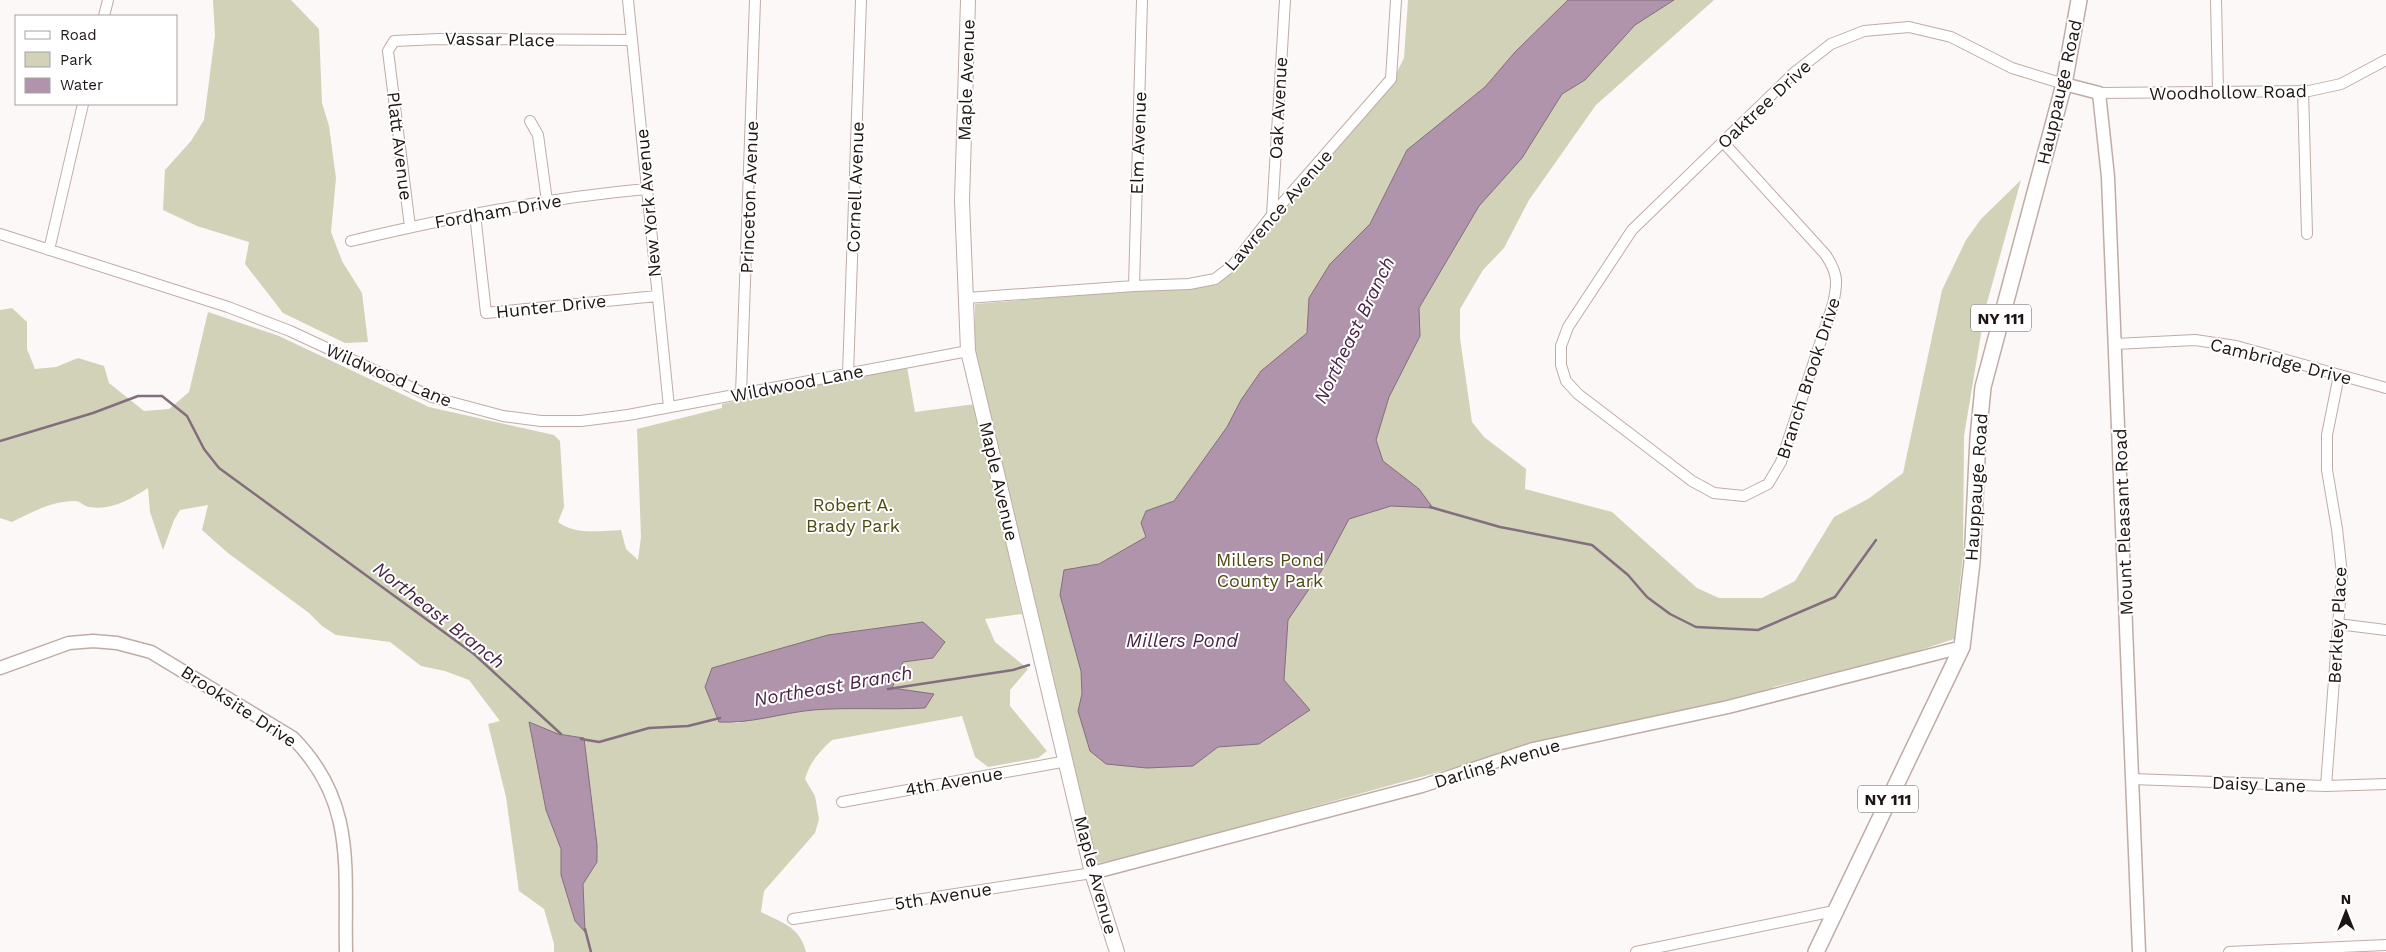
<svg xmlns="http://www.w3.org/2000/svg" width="2386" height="952" font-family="'Work Sans',sans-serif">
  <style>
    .green { fill: #d2d2b8; fill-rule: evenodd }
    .water { fill: #af94ac; stroke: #836e7e }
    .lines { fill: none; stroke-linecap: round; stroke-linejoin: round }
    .stream { stroke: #836e7e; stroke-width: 2.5 }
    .minor-casing { stroke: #bfaca6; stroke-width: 12 }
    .tertiary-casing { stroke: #bfaca6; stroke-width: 15 }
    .secondary-casing { stroke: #bfaca6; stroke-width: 16 }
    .primary-casing { stroke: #bfaca6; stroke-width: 18 }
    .minor { stroke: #fff; stroke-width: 10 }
    .tertiary { stroke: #fff; stroke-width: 12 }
    .secondary { stroke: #fff; stroke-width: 14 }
    .primary { stroke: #fff; stroke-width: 15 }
    .labels { text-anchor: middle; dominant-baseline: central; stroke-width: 4; stroke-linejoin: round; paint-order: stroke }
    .shield { fill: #fff; stroke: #615c5a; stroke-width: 1 }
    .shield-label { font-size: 16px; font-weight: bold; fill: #1d1614 }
    .street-label { font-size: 18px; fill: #1d1614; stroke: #fff }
    .park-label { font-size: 18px; fill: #4e4a0f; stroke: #fff }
    .water-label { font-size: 19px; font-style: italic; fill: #492447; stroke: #fff }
  </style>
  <rect width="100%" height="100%" fill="#fcf8f7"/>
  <path class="green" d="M 213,0 L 291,0 L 319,29 L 322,103 L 329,126 L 336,178 L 331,232 L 342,261 L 362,293 L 368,342 L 345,343 L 283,313 L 245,264 L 249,242 L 197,226 L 163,210 L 165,170 L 191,141 L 204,120 L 215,35 Z
    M 1408,0 L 1714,0 L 1596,105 L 1529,200 L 1504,248 L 1483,270 L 1460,309 L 1460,338 L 1472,422 L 1484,437 L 1526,469 L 1525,489 L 1612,512 L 1697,588 L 1719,598 L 1762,598 L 1795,581 L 1834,517 L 1868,499 L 1903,473 L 1942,290 L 1966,240 L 1981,219 L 2021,180 L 1985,310 L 1964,436 L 1963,555 L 1954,639 L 1896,658 L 1773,687 L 1773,690 L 1533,746 L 1131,857 L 1098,863 L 1057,702 L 975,351 L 975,304 L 1217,284 L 1236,268 L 1391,84 L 1404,58 Z
    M 12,308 L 27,322 L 27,349 L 35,369 L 56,367 L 78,358 L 104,366 L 109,383 L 144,411 L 169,409 L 189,392 L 208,312 L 279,336 L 429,407 L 554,435 L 560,441 L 564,507 L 558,522 C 575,535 600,531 621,530 L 626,549 L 638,560 L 641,537 L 637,429 L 722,408 L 722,404 L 907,367 L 915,412 L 975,404 L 1022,614 L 985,619 L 995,642 L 1028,669 L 1010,690 L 1010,706 L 1047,751 L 1038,758 L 988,767 L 975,757 L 962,716 L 832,740 C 819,752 810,762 805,779 L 815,796 L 819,819 L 815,833 L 764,891 L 761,912 C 783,923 800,927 806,952 L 554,952 L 554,944 L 544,909 L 519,891 L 506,797 L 488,724 L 500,721 L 469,680 L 445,671 L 421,666 L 390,642 L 336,635 L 322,626 L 309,613 L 228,553 L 202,530 L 208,505 L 180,510 L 174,520 L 163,550 L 150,512 L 148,488 C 131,499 111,511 89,507 C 84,506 80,501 75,501 C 52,501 32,512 12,522 L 0,518 L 0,310 ZM 705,687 L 787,710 L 738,723 L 719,722 ZM 529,722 L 558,734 L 584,738 L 597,862 L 583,884 L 585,931 L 575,921 L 561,875 L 561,849 L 546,810 Z"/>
  <path class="water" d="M 1568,0 L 1674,0 L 1635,25 L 1585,80 L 1562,94 L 1522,158 L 1479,206 L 1419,308 L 1420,336 L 1389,397 L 1376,440 L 1383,461 L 1419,489 L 1433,508 L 1391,506 L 1349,519 L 1322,570 L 1288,620 L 1284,680 L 1310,710 L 1259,744 L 1218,747 L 1193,766 L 1147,768 L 1106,764 L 1090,751 L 1078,711 L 1082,694 L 1081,671 L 1060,595 L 1064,570 L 1099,564 L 1146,537 L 1141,523 L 1146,511 L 1174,501 L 1227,427 L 1241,400 L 1261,371 L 1307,333 L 1309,298 L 1330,264 L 1370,224 L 1407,150 L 1485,87 L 1515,52 Z
    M 923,622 L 945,642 L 933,658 L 903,662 L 892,688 L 934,694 L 925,708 C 887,710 850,707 813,710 C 781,713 750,724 719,722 L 705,687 L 712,668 L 828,635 Z
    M 529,722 L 558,734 L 584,738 L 597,845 L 597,862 L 583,884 L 585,932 L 575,921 L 561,875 L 561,849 L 546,810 Z"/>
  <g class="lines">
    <path class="stream" d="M 0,441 L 93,413 L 138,396 L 162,396 L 187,416 L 204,449 L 219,468 L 474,654 L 561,734
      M 1430,507 L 1500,527 L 1592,545 L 1628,575 L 1647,597 L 1670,614 L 1696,627 L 1758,630 L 1835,597 L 1876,540
      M 888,689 L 1013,670 L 1029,665
      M 581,739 L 599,742 L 649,728 L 688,726 L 720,718
      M 585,929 L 591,952"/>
    <defs>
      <path id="minor" d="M 628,0 L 669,407
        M 2216,0 L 2218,91
        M 104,16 L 108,0
        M 2303,90 L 2307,234
        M 2099,93 L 2309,91 L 2341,84 L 2386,60
        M 530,121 L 538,135 L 547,201
        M 1723,142 L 1825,254 C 1838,273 1838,282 1833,304 L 1781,462 L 1768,484 L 1744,496 L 1714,493 L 1692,481 L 1578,394 L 1566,381 L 1561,365 L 1561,346 L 1568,327 L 1632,230 L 1795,72 L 1831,44 L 1864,31 L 1909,27 L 1951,37 L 2012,68 L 2064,84
        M 475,214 L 486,313 L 657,296
        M 1272,215 L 1285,0
        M 410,227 L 388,51 L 394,41 L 439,39 L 632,40
        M 0,234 L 228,307 L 290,331 L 432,397 L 503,416 L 541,421 L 581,421 L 628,415 L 968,351
        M 351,241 C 448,218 546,198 646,189
        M 49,250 L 83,104
        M 1134,286 L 1142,0
        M 967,298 L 1134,286 L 1189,284 L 1215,279 L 1233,265 L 1272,215 L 1391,79 L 1396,0
        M 2115,344 L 2195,340 L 2236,346 L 2386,388
        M 848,374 L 861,0
        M 741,394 L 755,0
        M 2338,624 L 2386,630
        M 2132,779 L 2326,786 L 2386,784
        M 2326,786 L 2342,574 L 2337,529 L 2327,470 L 2327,435 L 2339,375
        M 842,802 L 1067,761
        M 793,919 L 1092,873
        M 1636,952 L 1834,911
        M 2229,952 L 2386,945"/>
      <path id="tertiary" d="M 2064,84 L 2099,93 L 2108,177 L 2139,952
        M 0,668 L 69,643 L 93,641 L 117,643 L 151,652 L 293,738 C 357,803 344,869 346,952
        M 1092,873 L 1422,786 L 1533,749 L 1728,707 L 1962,647"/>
      <path id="secondary" d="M 968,0 L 962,201 L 968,351 L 1092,873 L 1117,952"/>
      <path id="primary" d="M 1816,952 L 1962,647 L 1972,562 L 1978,438 L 1983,387 L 2064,84 L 2079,0"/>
    </defs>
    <use href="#minor" class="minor-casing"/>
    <use href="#tertiary" class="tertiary-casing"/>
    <use href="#secondary" class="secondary-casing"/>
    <use href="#primary" class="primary-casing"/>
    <use href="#minor" class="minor"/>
    <use href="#tertiary" class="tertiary"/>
    <use href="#secondary" class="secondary"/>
    <use href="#primary" class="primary"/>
  </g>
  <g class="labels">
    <g class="shield">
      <rect x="1971" y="304.5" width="60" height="27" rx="4"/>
      <rect x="1858" y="785.5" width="60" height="27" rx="4"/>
    </g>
    <g class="shield-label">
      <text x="2001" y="318">NY 111</text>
      <text x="1888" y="799">NY 111</text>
    </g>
    <g class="street-label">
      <text transform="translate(500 39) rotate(1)">Vassar Place</text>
      <text transform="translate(966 80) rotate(-88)">Maple Avenue</text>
      <text transform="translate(2059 92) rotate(-77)">Hauppauge Road</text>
      <text transform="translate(2228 92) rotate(-1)">Woodhollow Road</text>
      <text transform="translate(1764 104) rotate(-43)">Oaktree Drive</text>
      <text transform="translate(1278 108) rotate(-87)">Oak Avenue</text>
      <text transform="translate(1138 143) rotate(-88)">Elm Avenue</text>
      <text transform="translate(400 146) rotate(83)">Platt Avenue</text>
      <text transform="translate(855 187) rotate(-88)">Cornell Avenue</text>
      <text transform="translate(749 197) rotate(-88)">Princeton Avenue</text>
      <text transform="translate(648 203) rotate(-95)">New York Avenue</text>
      <text transform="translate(1278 210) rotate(-49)">Lawrence Avenue</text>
      <text transform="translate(498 211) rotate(-10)">Fordham Drive</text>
      <text transform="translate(551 306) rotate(-6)">Hunter Drive</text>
      <text transform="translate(2281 361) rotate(14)">Cambridge Drive</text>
      <text transform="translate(389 375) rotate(23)">Wildwood Lane</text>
      <text transform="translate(1808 378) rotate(-72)">Branch Brook Drive</text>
      <text transform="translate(797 383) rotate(-11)">Wildwood Lane</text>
      <text transform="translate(999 481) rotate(77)">Maple Avenue</text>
      <text transform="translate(1976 487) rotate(-86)">Hauppauge Road</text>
      <text transform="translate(2123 522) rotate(-92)">Mount Pleasant Road</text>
      <text transform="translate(2337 625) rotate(-87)">Berkley Place</text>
      <text transform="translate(239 706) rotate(33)">Brooksite Drive</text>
      <text transform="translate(1497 763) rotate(-17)">Darling Avenue</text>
      <text transform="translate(954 781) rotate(-10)">4th Avenue</text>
      <text transform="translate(2259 784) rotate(2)">Daisy Lane</text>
      <text transform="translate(1096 875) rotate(75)">Maple Avenue</text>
      <text transform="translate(943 896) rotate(-9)">5th Avenue</text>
    </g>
    <g class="park-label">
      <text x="853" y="504">Robert A.<tspan x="853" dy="21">Brady Park</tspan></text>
      <text x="1270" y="559">Millers Pond<tspan x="1270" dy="21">County Park</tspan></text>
    </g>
    <g class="water-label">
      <text transform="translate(1354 330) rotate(-64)">Northeast Branch</text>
      <text transform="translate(439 615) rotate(38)">Northeast Branch</text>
      <text x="1182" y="640">Millers Pond</text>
      <text transform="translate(833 686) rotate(-10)">Northeast Branch</text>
    </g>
  </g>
  <rect x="15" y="15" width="162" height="90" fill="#ffffff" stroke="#a5a2a1"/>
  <rect x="25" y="31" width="25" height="8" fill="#ffffff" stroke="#a5a2a1"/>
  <text x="60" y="40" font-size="15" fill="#1d1614">Road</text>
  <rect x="25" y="52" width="25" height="15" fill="#d2d2b8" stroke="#a5a2a1"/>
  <text x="60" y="65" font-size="15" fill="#1d1614">Park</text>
  <rect x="25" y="78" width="25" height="15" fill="#af94ac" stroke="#a5a2a1"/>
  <text x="60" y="90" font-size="15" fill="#1d1614">Water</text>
  <g transform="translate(2346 912)" stroke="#ffffff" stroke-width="4" paint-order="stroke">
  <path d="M0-4L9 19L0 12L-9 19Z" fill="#1d1614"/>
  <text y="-8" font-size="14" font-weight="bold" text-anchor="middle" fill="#1d1614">N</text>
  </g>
</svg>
